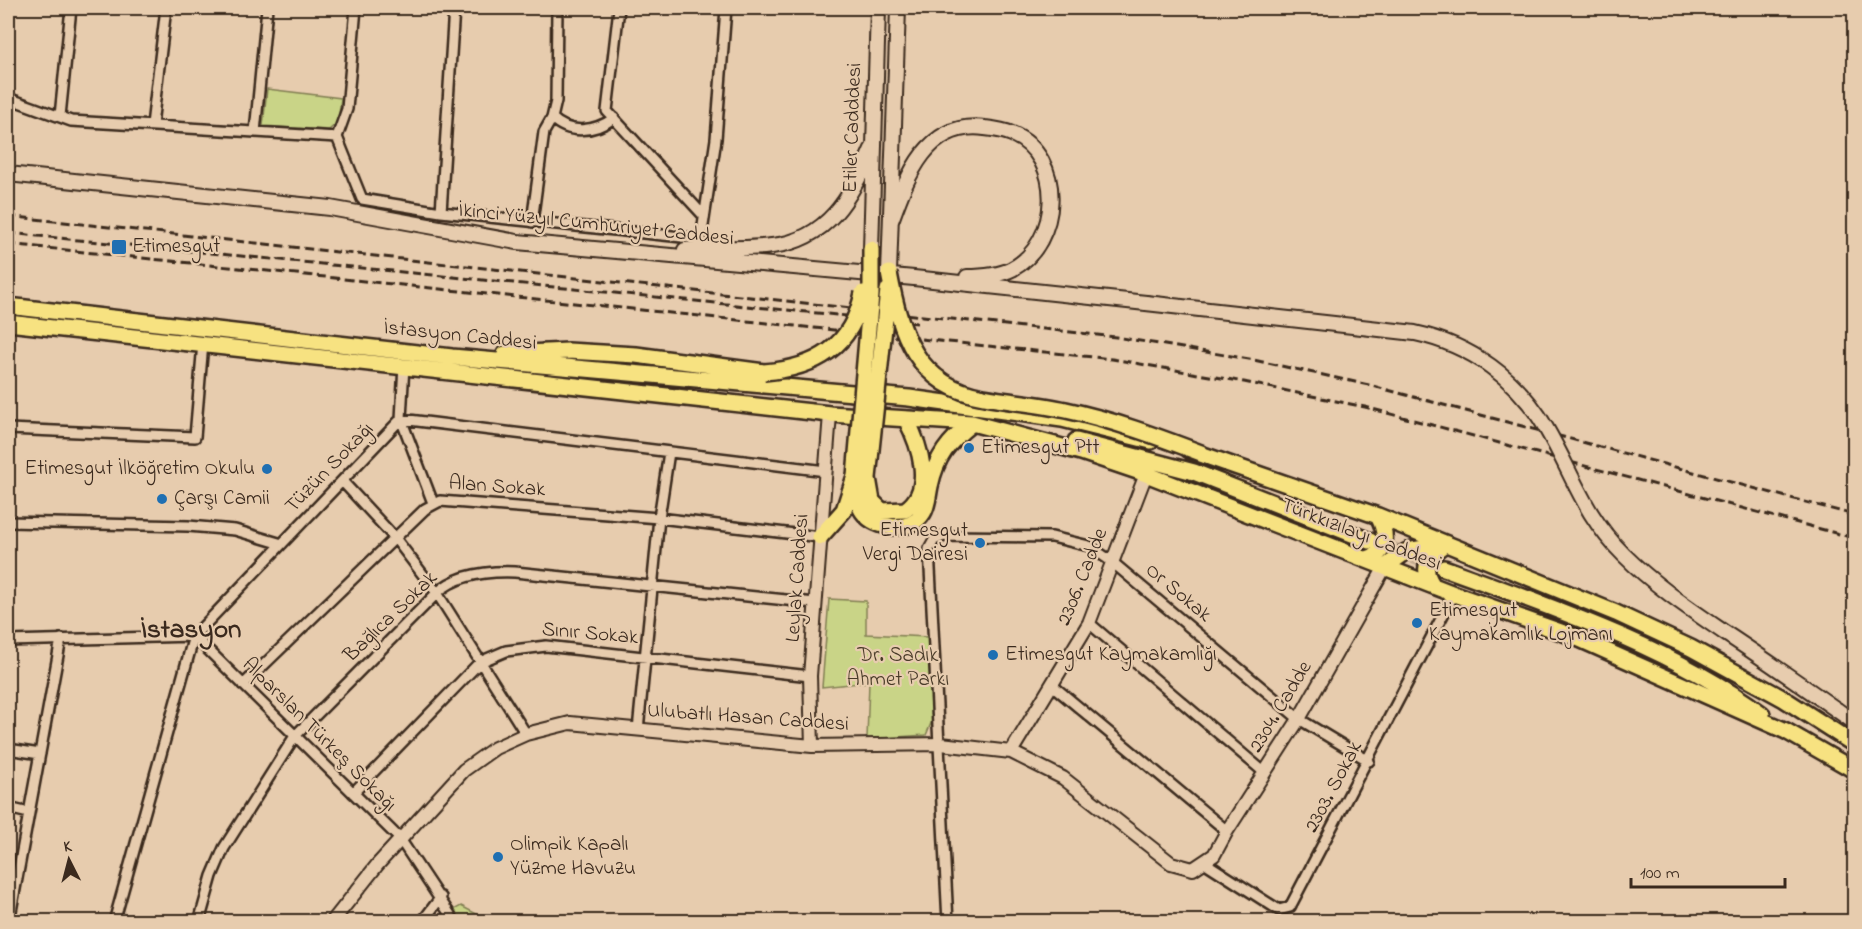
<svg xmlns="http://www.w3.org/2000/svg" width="1862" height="929" font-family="'Indie Flower',sans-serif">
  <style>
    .green { fill: #c9d487; stroke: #827f52; stroke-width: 1.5 }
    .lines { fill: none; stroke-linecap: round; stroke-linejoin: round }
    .primary-tunnel { stroke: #c5ac91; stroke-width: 15; stroke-dasharray: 15 8; stroke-linecap: butt }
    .minor-casing { stroke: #3b2a1e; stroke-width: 14 }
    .tertiary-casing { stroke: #3b2a1e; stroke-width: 16 }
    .secondary-casing { stroke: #3b2a1e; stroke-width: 18 }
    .primary-casing { stroke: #3b2a1e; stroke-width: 20 }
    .minor { stroke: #e7ccae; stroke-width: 9 }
    .tertiary { stroke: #e7ccae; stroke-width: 12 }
    .secondary { stroke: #e7ccae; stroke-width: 14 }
    .primary { stroke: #f7e281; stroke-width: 15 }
    .rail { stroke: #3b2a1e; stroke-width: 3; stroke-dasharray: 9 4.5; stroke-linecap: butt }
    .secondary-bridge-casing { stroke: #3b2a1e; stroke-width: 18; stroke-linecap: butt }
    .primary-bridge-casing { stroke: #3b2a1e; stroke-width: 20; stroke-linecap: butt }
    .secondary-bridge { stroke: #e7ccae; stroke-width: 14 }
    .primary-bridge { stroke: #f7e281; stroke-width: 15 }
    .poi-dot { fill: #1f6fb2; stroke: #e7ccae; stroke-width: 2 }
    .labels { text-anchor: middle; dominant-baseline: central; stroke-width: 4.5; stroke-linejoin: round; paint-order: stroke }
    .street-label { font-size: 21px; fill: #3b2a1e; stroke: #e7ccae }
    .poi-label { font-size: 21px; fill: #3b2a1e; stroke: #e7ccae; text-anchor: start }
    .park-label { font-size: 21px; fill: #493b28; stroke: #e7ccae }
    .district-label { font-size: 27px; font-weight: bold; fill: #3b2a1e; stroke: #e7ccae }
  </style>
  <rect width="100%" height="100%" fill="#e7ccae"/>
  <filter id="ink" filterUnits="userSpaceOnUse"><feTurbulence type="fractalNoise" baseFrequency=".0167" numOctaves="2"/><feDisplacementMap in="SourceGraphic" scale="12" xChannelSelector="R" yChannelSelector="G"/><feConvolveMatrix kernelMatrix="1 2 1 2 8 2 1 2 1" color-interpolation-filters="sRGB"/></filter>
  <g filter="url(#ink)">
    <path class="green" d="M 267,89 L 341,98 L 338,122 L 329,130 L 263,126 Z
      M 829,599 L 866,601 L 866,634 L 928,637 L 932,721 L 926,735 L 867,739 L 869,682 L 822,687 Z
      M 461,906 L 490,921 L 432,922 L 433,921 Z"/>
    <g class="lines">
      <path class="primary-tunnel" d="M 1370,541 L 1444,568"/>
      <defs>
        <path id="minor" d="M 619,8 L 607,111 L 704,216
          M 8,98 L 71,121 L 337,137 L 362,199 L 441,212 L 701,239 L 716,139 L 726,8
          M 60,116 L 71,8
          M 552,118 C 569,135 595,132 614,118
          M 152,125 L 166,8
          M 255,132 L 267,8
          M 337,137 L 347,109 L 356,8
          M 441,212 L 454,8
          M 532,222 L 544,132 L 552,118 L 556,101 L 557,8
          M 404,365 L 401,419 L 433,503
          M 8,429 L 195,437 L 203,343
          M 343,482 L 395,538 L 437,593 L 526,734
          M 8,522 L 188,526 L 235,530 L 282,544
          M 1089,623 L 1265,773
          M 8,641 L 194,636 L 400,839 L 455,922
          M 243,685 L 425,509 L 440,501 L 659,518 L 820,537
          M 1052,685 L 1227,831
          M 638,730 L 659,518 L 669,452
          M 8,749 L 40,754
          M 353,793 L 480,662 L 506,651 L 546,646 L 810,676
          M 8,808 L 29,813
          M 1204,862 L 1279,910 L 1290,907 L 1454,594
          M 9,922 L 61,639
          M 114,922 L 194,636 L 401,419 L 826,471
          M 199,922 L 212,876 L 224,848 L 295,736 L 437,593 C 457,574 488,571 515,572 L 815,603
          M 422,922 L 441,897
          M 948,922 L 929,549 L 934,540 L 944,536 L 1052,537 L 1089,546 L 1111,561 L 1299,719 L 1369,761"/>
        <path id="tertiary" d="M 812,746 L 810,676 L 830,414
          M 1011,752 L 1089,623 L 1146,474
          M 332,922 L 378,864 L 464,770 L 495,748 L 526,734 L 570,723 L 812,746 L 941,744 L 1011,752 L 1063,778 L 1171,863 L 1193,869 L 1214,855 L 1227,831 L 1299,719 L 1385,567"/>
        <path id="secondary" d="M 8,174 L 330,208 L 517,242 L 914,278 L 1146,303
          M 891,221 C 907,177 927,120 985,128 C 994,129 1003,130 1012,134 C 1066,157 1061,243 1012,269 C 1000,275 981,277 967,277
          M 871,249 L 878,8
          M 685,250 C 714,247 743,250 772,246 C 828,240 852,196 872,149
          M 889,273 L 898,8
          M 1837,710 L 1854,722"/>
        <path id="primary" d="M 8,306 L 452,357 L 909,398 L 1062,419 L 1151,441
          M 8,323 L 830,414 L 972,423 L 1081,452 L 1146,474 L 1454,594 L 1575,637 L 1786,731 L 1854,770
          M 505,354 L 568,351 L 636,355 L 764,372
          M 1076,441 L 1194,472 L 1370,541
          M 1189,450 L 1378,516 L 1616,613 L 1691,648 L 1784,699 L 1854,744
          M 855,476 C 857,488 856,502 863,512 C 876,530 911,533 923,513 C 928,505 928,495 930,486 C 936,457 949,441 972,423 L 975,424
          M 868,478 L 872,501 L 882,511 L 905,510 C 936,490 919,444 906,419
          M 820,537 L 844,510 L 854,479
          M 1367,559 C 1389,553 1387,533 1378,516
          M 1385,567 L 1407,551 L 1442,545
          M 1444,568 C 1551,607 1670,647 1762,714
          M 1432,584 C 1420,567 1430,554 1445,544"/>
      </defs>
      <use href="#minor" class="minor-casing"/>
      <use href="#tertiary" class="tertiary-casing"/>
      <use href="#secondary" class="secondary-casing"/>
      <use href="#primary" class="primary-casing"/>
      <use href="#minor" class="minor"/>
      <use href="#tertiary" class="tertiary"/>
      <use href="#secondary" class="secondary"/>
      <use href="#primary" class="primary"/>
      <path class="rail" d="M 8,216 L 1116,337 L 1249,359 L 1369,385 L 1854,515
        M 8,233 L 918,323
        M 8,244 L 1112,359 L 1244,382 L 1365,407 L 1854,538"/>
      <defs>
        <path id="secondary-bridge" d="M 1146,303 L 1415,333 C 1471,345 1517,378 1546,428 C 1574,476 1583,514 1624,555 C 1654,585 1690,609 1725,633 C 1763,658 1800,684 1837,710"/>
        <path id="primary-bridge" d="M 889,273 C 900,332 916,386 984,397 C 1011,402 1039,404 1066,410 C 1113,420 1156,436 1201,453
          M 764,372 C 816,368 852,347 863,293
          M 855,476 L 871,294 L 871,249
          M 868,478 L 888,290"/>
      </defs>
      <use href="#secondary-bridge" class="secondary-bridge-casing"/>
      <use href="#primary-bridge" class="primary-bridge-casing"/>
      <use href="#secondary-bridge" class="secondary-bridge"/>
      <use href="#primary-bridge" class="primary-bridge"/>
    </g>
  </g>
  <g class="poi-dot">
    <rect x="111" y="239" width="16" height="16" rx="3"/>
    <circle cx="969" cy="448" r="6"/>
    <circle cx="267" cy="469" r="6"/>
    <circle cx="162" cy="499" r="6"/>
    <circle cx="980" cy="543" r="6"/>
    <circle cx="1417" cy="623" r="6"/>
    <circle cx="993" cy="655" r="6"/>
    <circle cx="498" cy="857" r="6"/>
  </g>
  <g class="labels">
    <g class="street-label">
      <text transform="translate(853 128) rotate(-88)">Etiler Cadddesi</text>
      <text transform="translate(596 225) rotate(6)">İkinci Yüzyıl Cumhuriyet Caddesi</text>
      <text transform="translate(460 336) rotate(6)">İstasyon Caddesi</text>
      <text transform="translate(330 468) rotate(-46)">Tüzün Sokağı</text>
      <text transform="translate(497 487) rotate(4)">Alan Sokak</text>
      <text transform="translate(1361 535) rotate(21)">Türkkızılayı Caddesi</text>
      <text transform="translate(1083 577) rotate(-68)">2306. Cadde</text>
      <text transform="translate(798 578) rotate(-86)">Leylak Caddesi</text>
      <text transform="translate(1178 593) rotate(40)">Or Sokak</text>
      <text transform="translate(391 617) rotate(-44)">Bağlıca Sokak</text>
      <text transform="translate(590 634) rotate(5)">Sınır Sokak</text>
      <text transform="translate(1281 707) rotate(-59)">2304. Cadde</text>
      <text transform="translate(748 718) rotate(4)">Ulubatlı Hasan Caddesi</text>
      <text transform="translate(319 735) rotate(45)">Alparslan Türkeş Sokağı</text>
      <text transform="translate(1334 787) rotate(-62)">2303. Sokak</text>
    </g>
    <g class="poi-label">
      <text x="132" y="247">Etimesgut</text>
      <text x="981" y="448">Etimesgut Ptt</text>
      <text x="255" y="469" text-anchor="end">Etimesgut İlköğretim Okulu</text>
      <text x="174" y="499">Çarşı Camii</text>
      <text x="968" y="531" text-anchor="end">Etimesgut<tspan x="968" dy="24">Vergi Dairesi</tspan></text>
      <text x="1429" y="611">Etimesgut<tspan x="1429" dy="24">Kaymakamlık Lojmanı</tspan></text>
      <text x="1005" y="655">Etimesgut Kaymakamlığı</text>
      <text x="510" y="845">Olimpik Kapalı<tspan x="510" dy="24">Yüzme Havuzu</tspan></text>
    </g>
    <g class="park-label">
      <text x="898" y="656">Dr. Sadık<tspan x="898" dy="24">Ahmet Parkı</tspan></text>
    </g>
    <g class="district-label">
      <text x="191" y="630">İstasyon</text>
    </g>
  </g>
  <rect width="1862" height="929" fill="none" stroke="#e7ccae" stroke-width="30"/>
  <rect x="15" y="15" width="1832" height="899" fill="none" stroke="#3b2a1e" stroke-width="2" filter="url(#ink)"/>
  <g transform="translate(69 860) rotate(354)" stroke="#e7ccae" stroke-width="4.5" paint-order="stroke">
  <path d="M0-4.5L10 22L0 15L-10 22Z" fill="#3b2a1e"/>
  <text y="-9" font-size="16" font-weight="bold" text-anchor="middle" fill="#3b2a1e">K</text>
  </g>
  <path d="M1631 878v9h154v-9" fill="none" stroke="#3b2a1e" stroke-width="3"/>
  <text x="1640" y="878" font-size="18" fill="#3b2a1e" stroke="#e7ccae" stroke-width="4.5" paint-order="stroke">100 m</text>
</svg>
